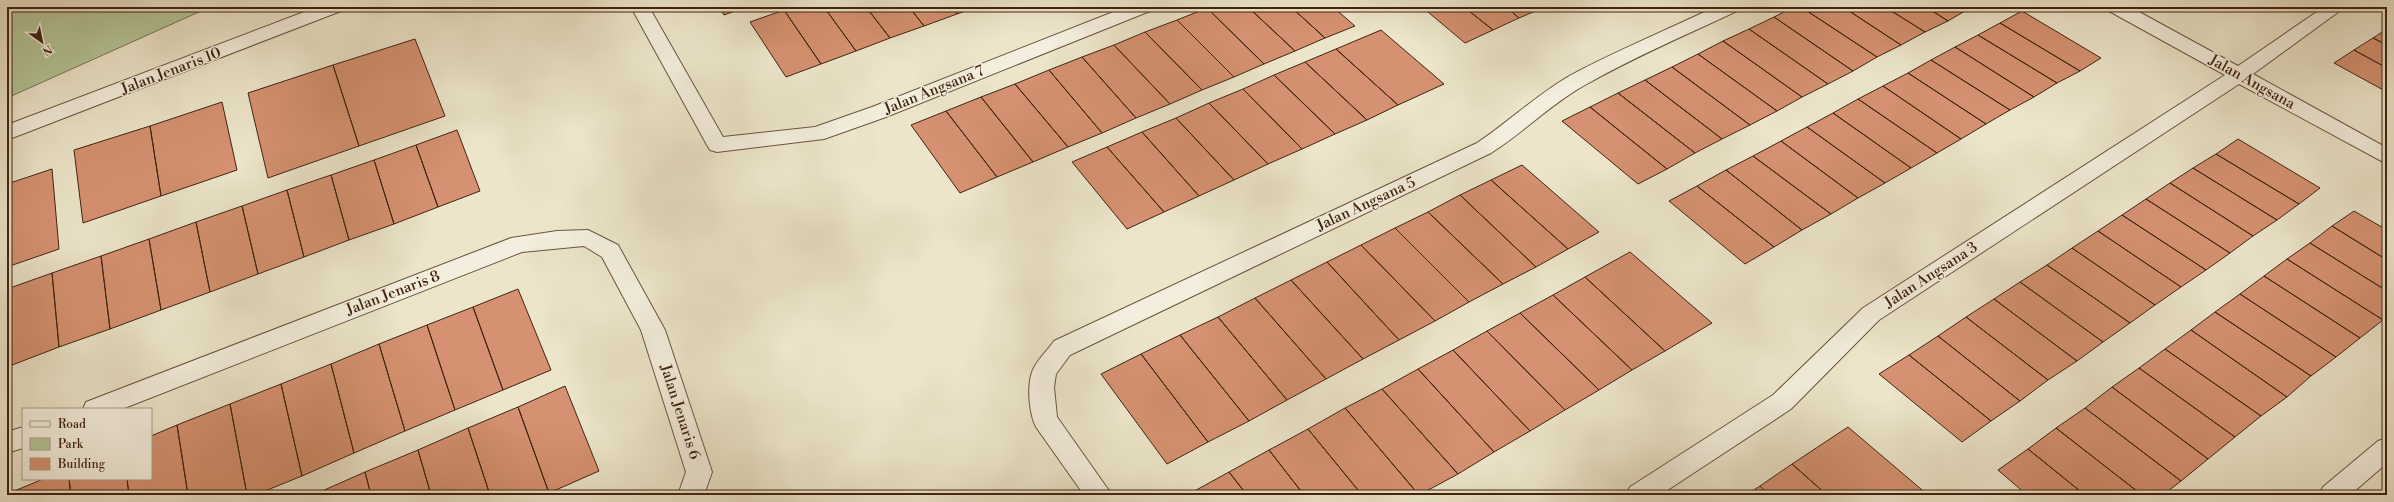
<svg xmlns="http://www.w3.org/2000/svg" width="2394" height="502" font-family="'Libre Bodoni',serif">
  <style>
    .green { fill: #b5c598; stroke: #7a7454 }
    .building { fill: #d59171; stroke: #402310 }
    .lines { fill: none; stroke-linecap: round; stroke-linejoin: round }
    .street-casing { stroke: #6b543e; stroke-width: 2 }
    .street { fill: #f3eedd; fill-rule: evenodd }
    .labels { text-anchor: middle; dominant-baseline: central; stroke-width: 3; stroke-linejoin: round; paint-order: stroke }
    .street-label { font-size: 15px; fill: #402310; stroke: #f3eedd }
  </style>
  <rect width="100%" height="100%" fill="#ece5ca"/>
  <filter id="stains"><feTurbulence type="fractalNoise" baseFrequency=".005" numOctaves="4"/><feColorMatrix values="0 0 0 0 .2 0 0 0 0 .09 0 0 0 0 .02 0 0 0 .5 -.17"/></filter>
  <radialGradient id="worn" r=".72"><stop offset=".6" stop-color="#630" stop-opacity="0"/><stop offset="1" stop-color="#630" stop-opacity=".3"/></radialGradient>
  <path class="green" d="M 7,7 L 210,7 L 7,98 Z"/>
  <path class="building" d="M 719,7 L 746,7 L 724,15 Z
    M 794,7 L 824,7 L 856,51 L 821,64 L 784,10 Z
    M 824,7 L 866,7 L 890,38 L 856,51 Z
    M 866,7 L 909,7 L 924,26 L 890,38 Z
    M 909,7 L 951,7 L 957,14 L 924,26 Z
    M 951,7 L 976,7 L 957,14 Z
    M 1248,7 L 1295,51 L 1264,64 L 1207,8 Z
    M 1248,7 L 1291,7 L 1325,38 L 1295,51 Z
    M 1291,7 L 1333,7 L 1355,26 L 1325,38 Z
    M 1422,7 L 1464,7 L 1493,30 L 1465,43 Z
    M 1464,7 L 1506,7 L 1519,18 L 1493,30 Z
    M 1506,7 L 1545,7 L 1519,18 Z
    M 1794,7 L 1801,7 L 1877,57 L 1853,71 L 1774,17 Z
    M 1801,7 L 1843,7 L 1901,45 L 1877,57 Z
    M 1843,7 L 1885,7 L 1925,32 L 1901,45 Z
    M 1885,7 L 1926,7 L 1948,21 L 1925,32 Z
    M 1926,7 L 1968,7 L 1970,8 L 1948,21 Z
    M 1207,8 L 1264,64 L 1234,77 L 1177,20 Z
    M 784,10 L 821,64 L 786,77 L 750,22 Z
    M 2022,11 L 2101,58 L 2080,71 L 2000,23 Z
    M 1774,17 L 1853,71 L 1828,84 L 1749,29 Z
    M 1177,20 L 1234,77 L 1202,90 L 1145,32 Z
    M 2000,23 L 2080,71 L 2057,83 L 1978,35 Z
    M 1749,29 L 1828,84 L 1802,97 L 1723,41 Z
    M 2387,29 L 2387,45 L 2373,38 Z
    M 1381,30 L 1444,84 L 1398,105 L 1336,49 Z
    M 1145,32 L 1202,90 L 1170,104 L 1114,45 Z
    M 1978,35 L 2057,83 L 2034,97 L 1955,47 Z
    M 2373,38 L 2387,45 L 2387,68 L 2354,50 Z
    M 415,39 L 445,116 L 359,146 L 333,65 Z
    M 1723,41 L 1802,97 L 1777,111 L 1698,54 Z
    M 1114,45 L 1170,104 L 1136,118 L 1082,57 Z
    M 1955,47 L 2034,97 L 2010,110 L 1931,60 Z
    M 1336,49 L 1398,105 L 1367,120 L 1305,62 Z
    M 2354,50 L 2387,68 L 2387,92 L 2334,63 Z
    M 1698,54 L 1777,111 L 1750,125 L 1672,67 Z
    M 1082,57 L 1136,118 L 1102,133 L 1049,70 Z
    M 1931,60 L 2010,110 L 1986,124 L 1908,73 Z
    M 1305,62 L 1367,120 L 1335,134 L 1274,75 Z
    M 333,65 L 359,146 L 268,178 L 248,93 Z
    M 1672,67 L 1750,125 L 1722,139 L 1645,80 Z
    M 1049,70 L 1102,133 L 1068,147 L 1015,84 Z
    M 1908,73 L 1986,124 L 1961,139 L 1883,86 Z
    M 1274,75 L 1335,134 L 1302,149 L 1243,89 Z
    M 1645,80 L 1722,139 L 1695,153 L 1618,93 Z
    M 1015,84 L 1068,147 L 1033,162 L 981,97 Z
    M 1883,86 L 1961,139 L 1937,153 L 1858,99 Z
    M 1243,89 L 1302,149 L 1268,164 L 1209,103 Z
    M 1618,93 L 1695,153 L 1667,169 L 1590,107 Z
    M 981,97 L 1033,162 L 997,177 L 946,111 Z
    M 1858,99 L 1937,153 L 1911,168 L 1833,113 Z
    M 222,102 L 237,170 L 161,196 L 150,126 Z
    M 1209,103 L 1268,164 L 1234,180 L 1176,118 Z
    M 1590,107 L 1667,169 L 1638,184 L 1562,121 Z
    M 946,111 L 997,177 L 960,193 L 911,125 Z
    M 1833,113 L 1911,168 L 1885,183 L 1807,127 Z
    M 1176,118 L 1234,180 L 1199,196 L 1142,132 Z
    M 150,126 L 161,196 L 83,223 L 74,150 Z
    M 1807,127 L 1885,183 L 1858,198 L 1781,141 Z
    M 457,130 L 480,191 L 438,207 L 416,145 Z
    M 1142,132 L 1199,196 L 1164,212 L 1107,147 Z
    M 2238,139 L 2320,188 L 2299,204 L 2216,154 Z
    M 1781,141 L 1858,198 L 1831,214 L 1753,156 Z
    M 416,145 L 438,207 L 394,224 L 374,160 Z
    M 1107,147 L 1164,212 L 1127,229 L 1072,162 Z
    M 2216,154 L 2299,204 L 2277,220 L 2193,168 Z
    M 1753,156 L 1831,214 L 1802,230 L 1726,170 Z
    M 374,160 L 394,224 L 349,240 L 331,175 Z
    M 1522,165 L 1599,232 L 1568,249 L 1491,180 Z
    M 2193,168 L 2277,220 L 2253,236 L 2170,183 Z
    M 52,169 L 59,249 L 7,267 L 7,184 Z
    M 1726,170 L 1802,230 L 1774,247 L 1697,186 Z
    M 331,175 L 349,240 L 304,257 L 287,190 Z
    M 1491,180 L 1568,249 L 1536,267 L 1460,195 Z
    M 2170,183 L 2253,236 L 2230,253 L 2146,199 Z
    M 1697,186 L 1774,247 L 1745,264 L 1669,201 Z
    M 287,190 L 304,257 L 258,274 L 242,206 Z
    M 1460,195 L 1536,267 L 1503,284 L 1428,212 Z
    M 2146,199 L 2230,253 L 2206,270 L 2122,215 Z
    M 242,206 L 258,274 L 210,292 L 196,222 Z
    M 2354,211 L 2387,230 L 2387,260 L 2332,226 Z
    M 1428,212 L 1503,284 L 1469,302 L 1395,228 Z
    M 2122,215 L 2206,270 L 2181,287 L 2098,231 Z
    M 196,222 L 210,292 L 161,310 L 149,239 Z
    M 2332,226 L 2387,260 L 2387,291 L 2310,243 Z
    M 1395,228 L 1469,302 L 1435,321 L 1361,245 Z
    M 2098,231 L 2181,287 L 2155,305 L 2072,248 Z
    M 149,239 L 161,310 L 110,329 L 101,256 Z
    M 2310,243 L 2387,291 L 2387,317 L 2383,320 L 2287,259 Z
    M 1361,245 L 1435,321 L 1399,340 L 1327,262 Z
    M 2072,248 L 2155,305 L 2130,323 L 2047,265 Z
    M 1630,252 L 1712,323 L 1665,351 L 1585,277 Z
    M 101,256 L 110,329 L 59,347 L 52,273 Z
    M 2287,259 L 2383,320 L 2360,338 L 2264,276 Z
    M 1327,262 L 1399,340 L 1363,359 L 1291,280 Z
    M 2047,265 L 2130,323 L 2103,342 L 2020,282 Z
    M 52,273 L 59,347 L 7,367 L 7,289 Z
    M 2264,276 L 2360,338 L 2336,357 L 2240,294 Z
    M 1585,277 L 1665,351 L 1632,370 L 1553,295 Z
    M 1291,280 L 1363,359 L 1326,379 L 1255,298 Z
    M 2020,282 L 2103,342 L 2077,361 L 1994,299 Z
    M 518,289 L 551,370 L 503,390 L 473,307 Z
    M 2240,294 L 2336,357 L 2311,376 L 2215,312 Z
    M 1553,295 L 1632,370 L 1599,390 L 1520,313 Z
    M 1255,298 L 1326,379 L 1287,400 L 1218,317 Z
    M 1994,299 L 2077,361 L 2048,380 L 1966,317 Z
    M 473,307 L 503,390 L 455,410 L 427,325 Z
    M 2215,312 L 2311,376 L 2287,397 L 2191,330 Z
    M 1520,313 L 1599,390 L 1565,410 L 1487,331 Z
    M 1218,317 L 1287,400 L 1249,421 L 1180,335 Z
    M 1966,317 L 2048,380 L 2020,401 L 1938,336 Z
    M 427,325 L 455,410 L 405,431 L 379,344 Z
    M 2191,330 L 2287,397 L 2261,416 L 2165,349 Z
    M 1487,331 L 1565,410 L 1530,431 L 1453,350 Z
    M 1180,335 L 1249,421 L 1208,442 L 1141,354 Z
    M 1938,336 L 2020,401 L 1991,421 L 1909,355 Z
    M 379,344 L 405,431 L 354,453 L 331,364 Z
    M 2165,349 L 2261,416 L 2235,437 L 2139,368 Z
    M 1453,350 L 1530,431 L 1494,452 L 1418,369 Z
    M 1141,354 L 1208,442 L 1167,464 L 1101,374 Z
    M 1909,355 L 1991,421 L 1962,442 L 1879,374 Z
    M 331,364 L 354,453 L 302,476 L 281,384 Z
    M 2139,368 L 2235,437 L 2208,459 L 2112,387 Z
    M 1418,369 L 1494,452 L 1458,474 L 1382,389 Z
    M 281,384 L 302,476 L 255,495 L 247,495 L 230,404 Z
    M 565,386 L 599,471 L 549,493 L 518,407 Z
    M 2112,387 L 2208,459 L 2181,481 L 2085,408 Z
    M 1382,389 L 1458,474 L 1419,495 L 1345,408 Z
    M 230,404 L 247,495 L 188,495 L 177,425 Z
    M 518,407 L 549,493 L 546,495 L 490,495 L 468,428 Z
    M 1345,408 L 1419,495 L 1362,495 L 1308,429 Z
    M 2085,408 L 2181,481 L 2163,495 L 2142,495 L 2056,428 Z
    M 177,425 L 188,495 L 129,495 L 127,479 L 151,479 L 151,436 Z
    M 1848,427 L 1928,495 L 1827,495 L 1792,464 Z
    M 468,428 L 490,495 L 431,495 L 418,450 Z
    M 2056,428 L 2142,495 L 2085,495 L 2028,449 Z
    M 1308,429 L 1362,495 L 1304,495 L 1269,450 Z
    M 2028,449 L 2085,495 L 2027,495 L 1998,470 Z
    M 418,450 L 431,495 L 371,495 L 365,472 Z
    M 1269,450 L 1304,495 L 1247,495 L 1229,472 Z
    M 1792,464 L 1827,495 L 1769,495 L 1760,486 Z
    M 365,472 L 371,495 L 313,495 Z
    M 1229,472 L 1247,495 L 1189,494 Z
    M 43,479 L 69,479 L 71,495 L 12,495 L 12,492 Z
    M 69,479 L 127,479 L 129,495 L 71,495 Z
    M 1760,486 L 1769,495 L 1746,495 Z"/>
  <g class="lines">
    <defs>
      <path id="street" d="M 317,7 L 343,7 L 341,11 L 7,140 L 7,125 Z
        M 631,7 L 649,7 L 723,137 L 815,127 L 872,107 L 1126,7 L 1152,7 L 1150,11 L 886,117 L 824,139 L 717,152 L 710,150 L 707,145 Z
        M 1715,7 L 1739,7 L 1737,11 C 1686,35 1634,57 1585,85 C 1551,104 1524,132 1491,153 L 1070,355 L 1056,374 L 1054,387 L 1057,417 L 1112,495 L 1084,495 L 1036,427 C 1029,413 1027,387 1032,372 C 1036,361 1047,351 1054,341 L 1477,143 C 1509,122 1537,94 1571,75 C 1618,50 1667,30 1715,7 Z
        M 2107,7 L 2130,7 L 2238,66 L 2324,7 L 2345,7 L 2253,74 L 2387,148 L 2387,164 L 2239,84 L 1879,320 L 1791,409 L 1660,495 L 1626,495 L 1630,487 L 1773,395 L 1863,308 L 2225,75 L 2109,11 Z
        M 588,230 L 618,245 L 665,330 L 712,472 L 704,495 L 678,495 L 686,472 L 641,330 L 602,257 L 584,246 L 522,252 L 122,409 L 83,409 L 86,402 L 511,238 L 557,231 Z
        M 23,427 L 23,448 L 7,453 L 7,432 Z
        M 2387,438 L 2387,463 L 2350,495 L 2319,495 L 2323,487 L 2378,441 Z"/>
    </defs>
    <use href="#street" class="street-casing"/>
    <use href="#street" class="street"/>
  </g>
  <g class="labels">
    <g class="street-label">
      <text transform="translate(171 71) rotate(-21)">Jalan Jenaris 10</text>
      <text transform="translate(2252 82) rotate(29)">Jalan Angsana</text>
      <text transform="translate(934 90) rotate(-22)">Jalan Angsana 7</text>
      <text transform="translate(1366 204) rotate(-25)">Jalan Angsana 5</text>
      <text transform="translate(1931 275) rotate(-33)">Jalan Angsana 3</text>
      <text transform="translate(393 293) rotate(-21)">Jalan Jenaris 8</text>
      <text transform="translate(680 412) rotate(72)">Jalan Jenaris 6</text>
    </g>
  </g>
  <rect width="2394" height="502" fill="none" stroke="#ece5ca" stroke-width="24"/>
  <rect x="8" y="8" width="2378" height="486" fill="none" stroke="#402310" stroke-width="2"/>
  <rect x="12" y="12" width="2370" height="478" fill="none" stroke="#402310"/>
  <rect x="22" y="408" width="130" height="72" fill="#f3eedd" stroke="#ab9d8b"/>
  <rect x="30" y="421" width="20" height="6" fill="#f3eedd" stroke="#ab9d8b"/>
  <text x="58" y="428" font-size="12" fill="#402310">Road</text>
  <rect x="30" y="438" width="20" height="12" fill="#b5c598" stroke="#ab9d8b"/>
  <text x="58" y="448" font-size="12" fill="#402310">Park</text>
  <rect x="30" y="458" width="20" height="12" fill="#d59171" stroke="#ab9d8b"/>
  <text x="58" y="468" font-size="12" fill="#402310">Building</text>
  <g transform="translate(42 42) rotate(147)" stroke="#f3eedd" stroke-width="3" paint-order="stroke">
  <path d="M0-3L7 15L0 10L-7 15Z" fill="#402310"/>
  <text y="-6" font-size="11" font-weight="bold" text-anchor="middle" fill="#402310">N</text>
  </g>
  <rect width="100%" height="100%" filter="url(#stains)"/>
  <rect width="100%" height="100%" fill="url(#worn)"/>
</svg>
